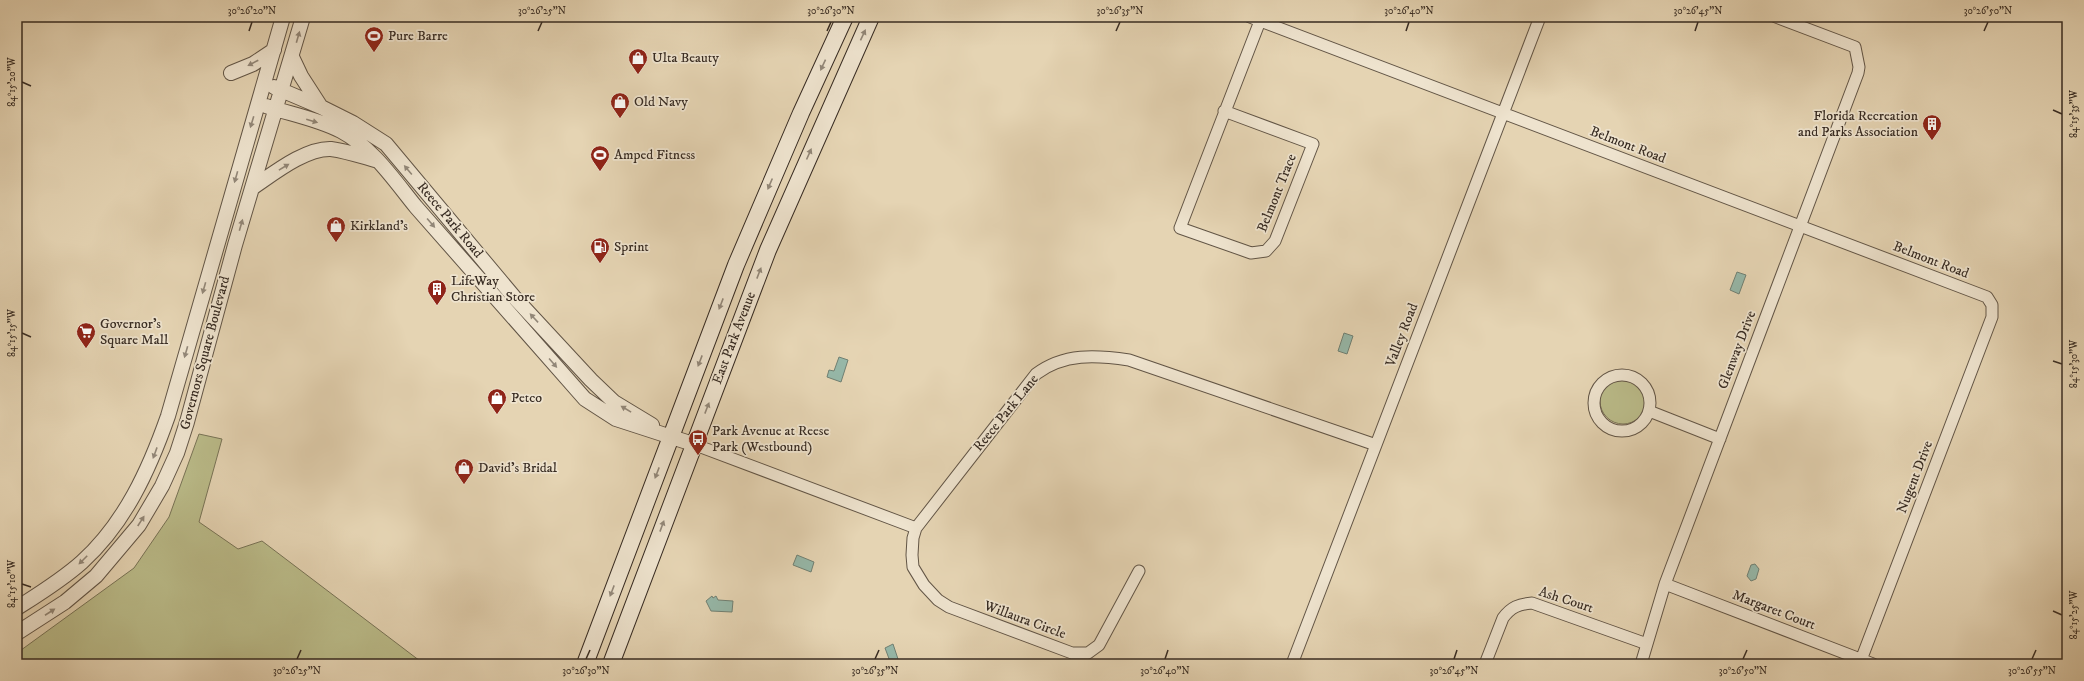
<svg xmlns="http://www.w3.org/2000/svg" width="2084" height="681" font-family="'IM FELL DW Pica',serif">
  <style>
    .green { fill: #babb89; stroke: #787356 }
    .water { fill: #96b8a9; stroke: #708073 }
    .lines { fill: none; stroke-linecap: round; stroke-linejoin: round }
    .minor-casing { stroke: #625546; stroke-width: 13 }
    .tertiary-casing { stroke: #625546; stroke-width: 16 }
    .secondary-casing { stroke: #372b22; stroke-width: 18 }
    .minor { stroke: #eee3ce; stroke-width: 11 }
    .tertiary { stroke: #eee3ce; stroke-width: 14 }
    .secondary { stroke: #eee3ce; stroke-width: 16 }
    .oneway { fill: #928778 }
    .ticks { fill: none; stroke: #372b22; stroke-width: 1.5 }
    .labels { text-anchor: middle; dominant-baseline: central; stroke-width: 3.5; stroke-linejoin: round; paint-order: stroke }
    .poi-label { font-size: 14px; fill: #372b22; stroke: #eee3ce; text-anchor: start }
    .street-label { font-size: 14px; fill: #372b22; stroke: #eee3ce }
    .neatline { fill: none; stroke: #372b22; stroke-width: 1.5 }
    .ticks-label { font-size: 10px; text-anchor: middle; fill: #372b22 }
  </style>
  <rect width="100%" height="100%" fill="#e5d4b3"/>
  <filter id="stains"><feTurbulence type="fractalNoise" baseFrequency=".005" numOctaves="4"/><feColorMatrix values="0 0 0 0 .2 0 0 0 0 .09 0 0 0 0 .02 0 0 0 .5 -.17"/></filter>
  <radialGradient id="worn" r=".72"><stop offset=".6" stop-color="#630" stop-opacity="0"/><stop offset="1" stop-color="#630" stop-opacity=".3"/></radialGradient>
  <path class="green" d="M1600 401a23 23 0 1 1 46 0a23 23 0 1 1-46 0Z
    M 199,434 L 222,439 L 199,522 L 238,549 L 262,541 L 424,664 L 17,664 L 17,653 L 134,568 L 169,517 Z"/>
  <path class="water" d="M 1737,272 L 1746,275 L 1739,294 L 1730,290 Z
    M 1344,333 L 1353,336 L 1347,354 L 1338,351 Z
    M 839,357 L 848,360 L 841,382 L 827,377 L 829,370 L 834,371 Z
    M 797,555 L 814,562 L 811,572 L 793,565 Z
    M 1755,564 L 1759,569 L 1756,579 L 1751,581 L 1747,576 L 1751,565 Z
    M 712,596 L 713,598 L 716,596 L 718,600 L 733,601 L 732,612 L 711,611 L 706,601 Z
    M 893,644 L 899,662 L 891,664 L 885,648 Z"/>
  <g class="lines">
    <defs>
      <path id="minor" d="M 1250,17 L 1987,297 L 1992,305 L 1992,317 L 1861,660
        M 1224,111 L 1313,144 L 1275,241 L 1266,251 L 1251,253 L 1180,228 L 1190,202 L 1260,21
        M1594 403a28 28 0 1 1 56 0a28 28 0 1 1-56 0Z
        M 1649,411 L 1720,439
        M 693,444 L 916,528
        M 1139,571 L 1099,645 L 1088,653 L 1072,653 L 949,607 L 938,600 L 924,585 L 913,567 L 912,555 L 913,538 L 916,528 L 1036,374 C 1064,353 1096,355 1129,360 L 1376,445
        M 1665,584 L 1873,664
        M 1292,664 L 1540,17
        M 1485,664 L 1503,618 C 1511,607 1519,604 1532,603 L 1647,644
        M 1641,664 L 1665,584 L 1858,73 L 1859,67 L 1855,47 L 1776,17"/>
      <path id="tertiary" d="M 292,57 L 301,76 L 321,107
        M 231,73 L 253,64 L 274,50
        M 274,87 L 321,107 L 353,123 L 386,144 L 514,297 L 591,380 L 614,402 L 652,425
        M 266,106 C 290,114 318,119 341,131 C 373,148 394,180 416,207 L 585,399 L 616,419 L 693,444
        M 252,188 C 273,174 305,148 331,149 C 346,151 361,156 375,160
        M 17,608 C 39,594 62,580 82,562 C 125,523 149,470 168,416 L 283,17
        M 17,633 L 65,602 L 96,576 L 139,525 L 162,486 L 177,453 L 187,422 L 235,245 L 303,17"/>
      <path id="secondary" d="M 585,664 L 736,265 L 801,113 L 845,17
        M 611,664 L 768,250 L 871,17"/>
    </defs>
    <use href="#minor" class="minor-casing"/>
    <use href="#tertiary" class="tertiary-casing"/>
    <use href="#secondary" class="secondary-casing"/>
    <use href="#minor" class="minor"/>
    <use href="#tertiary" class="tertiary"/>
    <use href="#secondary" class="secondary"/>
  </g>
  <defs><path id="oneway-solid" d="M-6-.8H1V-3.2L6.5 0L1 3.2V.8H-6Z"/></defs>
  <g class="oneway">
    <use href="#oneway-solid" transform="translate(863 35) rotate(-65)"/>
    <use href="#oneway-solid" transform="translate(298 37) rotate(-74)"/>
    <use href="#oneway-solid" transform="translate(253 63) rotate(152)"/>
    <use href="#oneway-solid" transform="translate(823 65) rotate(115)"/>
    <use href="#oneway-solid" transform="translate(312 121) rotate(16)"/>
    <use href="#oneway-solid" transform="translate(252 122) rotate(107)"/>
    <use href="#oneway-solid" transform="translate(809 154) rotate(-66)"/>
    <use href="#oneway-solid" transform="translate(284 167) rotate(-31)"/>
    <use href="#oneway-solid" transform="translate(408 170) rotate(-130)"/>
    <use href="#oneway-solid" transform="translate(236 177) rotate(106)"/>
    <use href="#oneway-solid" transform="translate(770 184) rotate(113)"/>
    <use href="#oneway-solid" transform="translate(431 223) rotate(49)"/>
    <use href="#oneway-solid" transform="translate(241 225) rotate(-74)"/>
    <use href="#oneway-solid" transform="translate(759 273) rotate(-69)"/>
    <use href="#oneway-solid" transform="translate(204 288) rotate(106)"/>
    <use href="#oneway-solid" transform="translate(721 304) rotate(111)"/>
    <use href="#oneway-solid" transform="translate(534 318) rotate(-133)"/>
    <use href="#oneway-solid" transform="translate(186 352) rotate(106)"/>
    <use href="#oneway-solid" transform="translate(700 361) rotate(111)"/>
    <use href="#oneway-solid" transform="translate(553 363) rotate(49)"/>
    <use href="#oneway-solid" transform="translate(707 408) rotate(-69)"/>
    <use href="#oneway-solid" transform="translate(626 409) rotate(-149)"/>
    <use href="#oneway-solid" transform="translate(155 453) rotate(110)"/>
    <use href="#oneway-solid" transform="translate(657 473) rotate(111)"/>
    <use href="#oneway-solid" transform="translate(141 521) rotate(-57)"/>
    <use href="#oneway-solid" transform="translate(662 526) rotate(-70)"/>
    <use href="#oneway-solid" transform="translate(83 560) rotate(135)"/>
    <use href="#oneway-solid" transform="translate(612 591) rotate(111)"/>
    <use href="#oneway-solid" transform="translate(50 612) rotate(-33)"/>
  </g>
  <path class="ticks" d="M 249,31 L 252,22M 538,31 L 542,22M 827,31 L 831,22M 1116,31 L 1120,22M 1406,31 L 1409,22M 1695,31 L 1698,22M 1984,31 L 1988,22M 22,82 L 31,86M 2053,110 L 2062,114M 22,333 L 31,337M 2053,361 L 2062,364M 22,584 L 31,587M 2053,611 L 2062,615M 297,659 L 301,650M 586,659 L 590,650M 875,659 L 879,650M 1165,659 L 1168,650M 1454,659 L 1457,650M 1743,659 L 1747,650M 2032,659 L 2036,650"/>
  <defs>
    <symbol id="stadium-pin" viewBox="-11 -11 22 30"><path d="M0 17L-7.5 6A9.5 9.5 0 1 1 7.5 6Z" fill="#8f2418" stroke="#eee3ce"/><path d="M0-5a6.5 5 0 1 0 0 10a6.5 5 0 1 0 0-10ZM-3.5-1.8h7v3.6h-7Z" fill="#fff"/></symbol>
    <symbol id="shop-pin" viewBox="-11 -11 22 30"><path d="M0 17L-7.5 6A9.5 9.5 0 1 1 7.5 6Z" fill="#8f2418" stroke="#eee3ce"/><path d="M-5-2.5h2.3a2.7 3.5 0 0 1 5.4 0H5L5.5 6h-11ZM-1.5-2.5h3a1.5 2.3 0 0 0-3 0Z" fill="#fff"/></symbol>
    <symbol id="building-pin" viewBox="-11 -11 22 30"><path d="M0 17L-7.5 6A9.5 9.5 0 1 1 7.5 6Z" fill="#8f2418" stroke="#eee3ce"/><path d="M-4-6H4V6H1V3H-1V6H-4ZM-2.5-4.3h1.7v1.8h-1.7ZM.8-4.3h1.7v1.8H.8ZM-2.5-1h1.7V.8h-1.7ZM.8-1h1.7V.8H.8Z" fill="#fff"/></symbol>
    <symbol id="fuel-pin" viewBox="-11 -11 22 30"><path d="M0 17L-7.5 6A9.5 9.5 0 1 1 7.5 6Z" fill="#8f2418" stroke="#eee3ce"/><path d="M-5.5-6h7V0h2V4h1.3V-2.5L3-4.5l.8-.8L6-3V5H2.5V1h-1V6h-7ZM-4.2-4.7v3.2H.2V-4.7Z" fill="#fff"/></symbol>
    <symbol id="supermarket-pin" viewBox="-11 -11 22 30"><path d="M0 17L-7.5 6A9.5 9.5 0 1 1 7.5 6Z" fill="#8f2418" stroke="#eee3ce"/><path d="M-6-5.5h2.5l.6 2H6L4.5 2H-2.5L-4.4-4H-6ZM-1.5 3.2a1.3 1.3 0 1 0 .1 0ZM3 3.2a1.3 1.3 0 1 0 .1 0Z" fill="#fff"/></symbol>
    <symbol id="bus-pin" viewBox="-11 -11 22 30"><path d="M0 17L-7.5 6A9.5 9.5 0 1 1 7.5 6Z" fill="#8f2418" stroke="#eee3ce"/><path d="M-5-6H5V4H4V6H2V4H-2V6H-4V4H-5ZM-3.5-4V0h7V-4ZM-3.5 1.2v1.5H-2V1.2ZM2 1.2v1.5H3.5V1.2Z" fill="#fff"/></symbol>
  </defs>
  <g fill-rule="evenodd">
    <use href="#stadium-pin" x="363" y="25" width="22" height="30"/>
    <use href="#shop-pin" x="627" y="47" width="22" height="30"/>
    <use href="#shop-pin" x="609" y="91" width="22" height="30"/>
    <use href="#building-pin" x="1921" y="113" width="22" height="30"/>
    <use href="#stadium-pin" x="589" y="144" width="22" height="30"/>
    <use href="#shop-pin" x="325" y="215" width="22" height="30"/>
    <use href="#fuel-pin" x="589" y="236" width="22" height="30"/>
    <use href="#building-pin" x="426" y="278" width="22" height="30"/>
    <use href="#supermarket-pin" x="75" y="321" width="22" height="30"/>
    <use href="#shop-pin" x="486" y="387" width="22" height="30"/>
    <use href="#bus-pin" x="687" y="428" width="22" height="30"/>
    <use href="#shop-pin" x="453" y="457" width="22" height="30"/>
  </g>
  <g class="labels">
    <g class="poi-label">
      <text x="388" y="36">Pure Barre</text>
      <text x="652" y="58">Ulta Beauty</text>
      <text x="634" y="102">Old Navy</text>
      <text x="1918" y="116" text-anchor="end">Florida Recreation<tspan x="1918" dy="16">and Parks Association</tspan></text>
      <text x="614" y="155">Amped Fitness</text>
      <text x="350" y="226">Kirkland's</text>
      <text x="614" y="247">Sprint</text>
      <text x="451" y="281">LifeWay<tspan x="451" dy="16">Christian Store</tspan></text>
      <text x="100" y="324">Governor's<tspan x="100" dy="16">Square Mall</tspan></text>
      <text x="511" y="398">Petco</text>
      <text x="712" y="431">Park Avenue at Reese<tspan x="712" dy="16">Park (Westbound)</tspan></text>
      <text x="478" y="468">David's Bridal</text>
    </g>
    <g class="street-label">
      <text transform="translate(1628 145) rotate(21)">Belmont Road</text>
      <text transform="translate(1277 193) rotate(-68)">Belmont Trace</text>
      <text transform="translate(450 220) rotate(50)">Reece Park Road</text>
      <text transform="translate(1931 260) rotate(21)">Belmont Road</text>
      <text transform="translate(1402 335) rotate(-69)">Valley Road</text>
      <text transform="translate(734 338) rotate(-69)">East Park Avenue</text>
      <text transform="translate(1737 350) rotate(-69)">Glenway Drive</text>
      <text transform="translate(205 353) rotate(-75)">Governors Square Boulevard</text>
      <text transform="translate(1006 413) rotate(-51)">Reece Park Lane</text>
      <text transform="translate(1915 477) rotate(-69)">Nugent Drive</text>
      <text transform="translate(1566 600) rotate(18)">Ash Court</text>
      <text transform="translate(1774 610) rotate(21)">Margaret Court</text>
      <text transform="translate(1025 620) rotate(20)">Willaura Circle</text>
    </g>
  </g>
  <rect width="2084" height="681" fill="none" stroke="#e5d4b3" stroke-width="44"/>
  <rect x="22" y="22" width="2040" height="637" class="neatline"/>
  <g class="ticks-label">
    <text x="252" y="14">30°26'20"N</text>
    <text x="542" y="14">30°26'25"N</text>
    <text x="831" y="14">30°26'30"N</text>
    <text x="1120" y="14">30°26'35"N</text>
    <text x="1409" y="14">30°26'40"N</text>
    <text x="1698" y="14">30°26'45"N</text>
    <text x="1988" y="14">30°26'50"N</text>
    <text transform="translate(11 82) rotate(-90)" y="4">84°15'20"W</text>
    <text transform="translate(2073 114) rotate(-90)" y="4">84°15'35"W</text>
    <text transform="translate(11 333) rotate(-90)" y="4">84°15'15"W</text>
    <text transform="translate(2073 364) rotate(-90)" y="4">84°15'30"W</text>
    <text transform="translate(11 584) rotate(-90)" y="4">84°15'10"W</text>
    <text transform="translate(2073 615) rotate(-90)" y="4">84°15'25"W</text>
    <text x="297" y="674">30°26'25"N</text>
    <text x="586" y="674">30°26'30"N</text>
    <text x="875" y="674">30°26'35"N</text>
    <text x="1165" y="674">30°26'40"N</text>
    <text x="1454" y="674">30°26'45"N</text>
    <text x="1743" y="674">30°26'50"N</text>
    <text x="2032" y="674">30°26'55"N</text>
  </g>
  <rect width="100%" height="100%" filter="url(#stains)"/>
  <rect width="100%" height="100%" fill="url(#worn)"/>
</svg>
